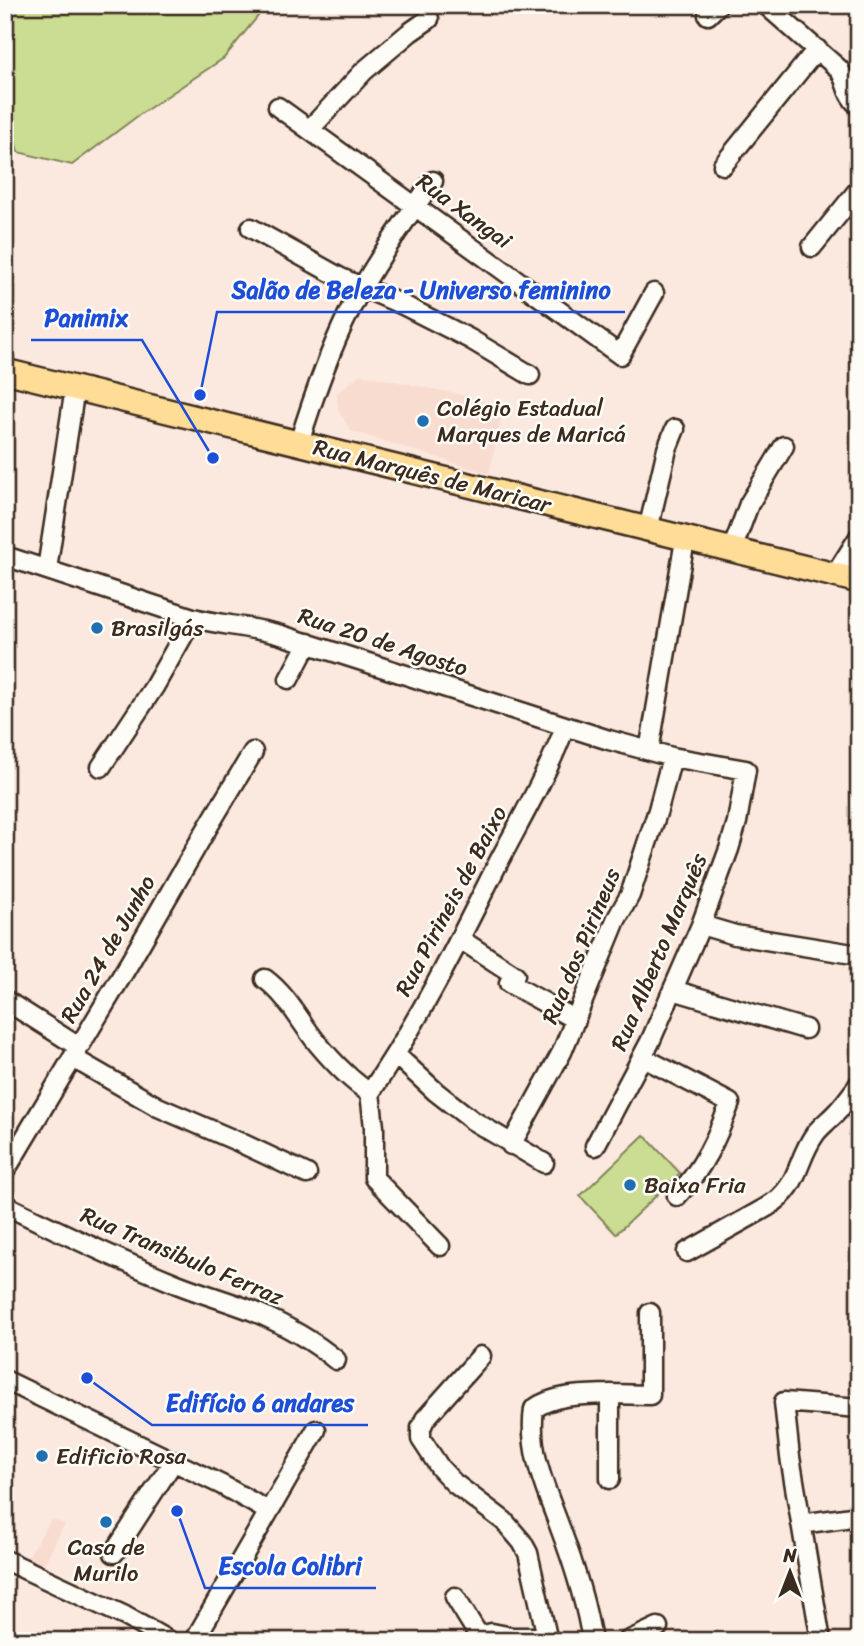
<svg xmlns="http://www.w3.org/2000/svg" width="864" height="1646" font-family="Sriracha,sans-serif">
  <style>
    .built { fill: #f9dcd0 }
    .green { fill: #cadd92; stroke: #828458; stroke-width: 2 }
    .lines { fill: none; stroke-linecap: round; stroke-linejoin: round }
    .minor-casing { stroke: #3b2a1e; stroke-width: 23 }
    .major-casing { stroke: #3b2a1e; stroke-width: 28 }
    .minor { stroke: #fdfcf7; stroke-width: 18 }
    .major { stroke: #ffdd96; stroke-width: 23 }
    .poi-dot { fill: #1f6fb2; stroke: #fdfcf7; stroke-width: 2.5 }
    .labels { text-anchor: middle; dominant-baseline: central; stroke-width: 5; stroke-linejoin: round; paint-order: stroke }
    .street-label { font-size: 23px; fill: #3b2a1e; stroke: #fdfcf7 }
    .poi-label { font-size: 23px; fill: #3b2a1e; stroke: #fdfcf7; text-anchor: start }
    .leader { fill: none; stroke: #1d4ed8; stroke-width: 2.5 }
    .callout-dot { fill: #1d4ed8; stroke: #fdfcf7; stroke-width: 2.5 }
    .callout-label { font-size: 24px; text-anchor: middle; font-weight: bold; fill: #1d4ed8; stroke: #fdfcf7; stroke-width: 5; stroke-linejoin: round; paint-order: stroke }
  </style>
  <rect width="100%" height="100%" fill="#fbe9e0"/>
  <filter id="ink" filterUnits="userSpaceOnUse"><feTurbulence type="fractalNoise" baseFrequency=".0143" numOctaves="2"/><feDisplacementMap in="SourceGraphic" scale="14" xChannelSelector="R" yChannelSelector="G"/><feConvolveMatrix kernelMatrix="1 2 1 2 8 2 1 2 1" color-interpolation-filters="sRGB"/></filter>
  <g filter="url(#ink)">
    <path class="built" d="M 360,374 L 472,397 L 503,411 L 489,474 L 351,431 L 338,410 L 337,393 Z
      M 51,1519 L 65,1524 L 44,1564 L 27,1558 Z"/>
    <path class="green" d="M 5,5 L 267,5 L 224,58 L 139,115 L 72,165 L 18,152 L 5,105 Z
      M 644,1135 L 680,1173 L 616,1234 L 580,1196 Z"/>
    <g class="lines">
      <defs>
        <path id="minor" d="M 766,5 L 839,69 C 849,84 844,92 859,106
          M 708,15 L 718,5
          M 278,107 L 620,355 L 654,293
          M 310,129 L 364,71 L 409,33 L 429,19
          M 723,165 L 817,49
          M 251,228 L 341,278 L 403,305 L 470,339 L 530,375
          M 812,247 L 859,189
          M 299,443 C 313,398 328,354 349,312 C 371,268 404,222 433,181
          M 648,530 L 667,449 L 675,429
          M 732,550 L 749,504 L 784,446
          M 5,556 L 193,618 C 222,625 252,627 281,635 L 609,740 L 672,757 L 746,770 L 737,822 L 729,849 L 701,925 L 650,1042 L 595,1146
          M 47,569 L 75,388
          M 835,575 L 859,537
          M 289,679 L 308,643
          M 649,751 L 685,540
          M 101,767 L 154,687 L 193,618
          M 701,925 L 735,935 L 859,955
          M 460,939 L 515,975 L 509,983 L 576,1020
          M 265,979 C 289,997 299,1021 318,1044 C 333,1062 350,1080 370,1093
          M 673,990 L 805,1029
          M 5,1000 L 79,1047
          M 396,1055 L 436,1092 L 472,1120 L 544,1163
          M 642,1057 L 730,1103 C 717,1138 703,1169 677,1196
          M 73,1058 L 158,1107 L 239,1142 L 307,1174
          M 370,1093 C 419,1021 458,943 497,865 C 521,819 547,775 565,727
          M 370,1093 L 374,1127 L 374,1178 L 440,1246
          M 511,1145 L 562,1052 L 616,920 L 630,895 L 658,810 L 672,757
          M 5,1171 L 130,962 L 202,837 L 253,752
          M 5,1205 C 62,1233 118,1260 177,1284 C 202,1294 228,1301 253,1311 C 283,1324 311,1339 336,1360
          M 687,1252 L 767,1207 C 801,1186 795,1162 815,1134 C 820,1127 828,1121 834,1115 C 844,1105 851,1095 859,1084
          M 481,1356 L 425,1419 L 421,1428 L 421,1439 L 440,1468 L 454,1483 L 504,1521 L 522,1542 L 528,1553 L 548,1641
          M 5,1380 L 222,1485 L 268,1511
          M 610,1394 L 650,1395 L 650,1313
          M 801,1524 L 859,1516
          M 114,1553 L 173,1462
          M 5,1560 L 125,1616 L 169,1641
          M 455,1597 L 479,1636 L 492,1633 L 512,1637 L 547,1637
          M 194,1641 L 316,1430
          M 592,1641 C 586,1601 573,1562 559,1525 C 545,1487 528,1451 534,1409 C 554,1394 586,1395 610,1394 L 610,1479
          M 628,1641 L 658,1627
          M 821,1641 L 790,1457 L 784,1402 L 859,1408"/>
        <path id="major" d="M 5,371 L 859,581"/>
      </defs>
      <use href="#minor" class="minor-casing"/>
      <use href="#major" class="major-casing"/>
      <use href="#minor" class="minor"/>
      <use href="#major" class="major"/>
    </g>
  </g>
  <g class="poi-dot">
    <circle cx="423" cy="421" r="7"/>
    <circle cx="97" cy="628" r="7"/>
    <circle cx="630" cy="1185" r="7"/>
    <circle cx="42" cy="1456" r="7"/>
    <circle cx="106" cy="1522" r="7"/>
  </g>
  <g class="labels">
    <g class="street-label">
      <text transform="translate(464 211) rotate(36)">Rua Xangai</text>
      <text transform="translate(432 476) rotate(14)">Rua Marquês de Maricar</text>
      <text transform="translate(383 642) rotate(18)">Rua 20 de Agosto</text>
      <text transform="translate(451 901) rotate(-62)">Rua Pirineis de Baixo</text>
      <text transform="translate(581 946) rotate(-67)">Rua dos Pirineus</text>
      <text transform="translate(108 949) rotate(-60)">Rua 24 de Junho</text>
      <text transform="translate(659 952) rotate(-67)">Rua Alberto Marquês</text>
      <text transform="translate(182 1256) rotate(23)">Rua Transibulo Ferraz</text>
    </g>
    <g class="poi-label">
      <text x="437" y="408">Colégio Estadual<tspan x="437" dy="26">Marques de Maricá</tspan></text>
      <text x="111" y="628">Brasilgás</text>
      <text x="644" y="1185">Baixa Fria</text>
      <text x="56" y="1456">Edificio Rosa</text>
      <text x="106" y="1547" text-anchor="middle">Casa de<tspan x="106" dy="26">Murilo</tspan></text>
    </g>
  </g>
  <path class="leader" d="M200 395L217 312H625M213 458L142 340H31M87 1378L152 1425H368M177 1511L205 1588H376"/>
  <g class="callout-dot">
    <circle cx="200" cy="395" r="7"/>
    <circle cx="213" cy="458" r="7"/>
    <circle cx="87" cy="1378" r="7"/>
    <circle cx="177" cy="1511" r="7"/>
  </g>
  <g class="callout-label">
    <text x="421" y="298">Salão de Beleza - Universo feminino</text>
    <text x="86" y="326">Panimix</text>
    <text x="260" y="1411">Edifício 6 andares</text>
    <text x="290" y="1574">Escola Colibri</text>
  </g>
  <rect width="864" height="1646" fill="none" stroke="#fdfcf7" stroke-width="28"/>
  <rect x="14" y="14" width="836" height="1618" fill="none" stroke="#3b2a1e" stroke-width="2.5" filter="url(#ink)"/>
  <g transform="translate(790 1572)" stroke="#fdfcf7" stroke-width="5" paint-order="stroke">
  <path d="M0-5L12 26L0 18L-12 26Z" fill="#3b2a1e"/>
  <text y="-10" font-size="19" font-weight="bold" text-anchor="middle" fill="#3b2a1e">N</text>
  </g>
</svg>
